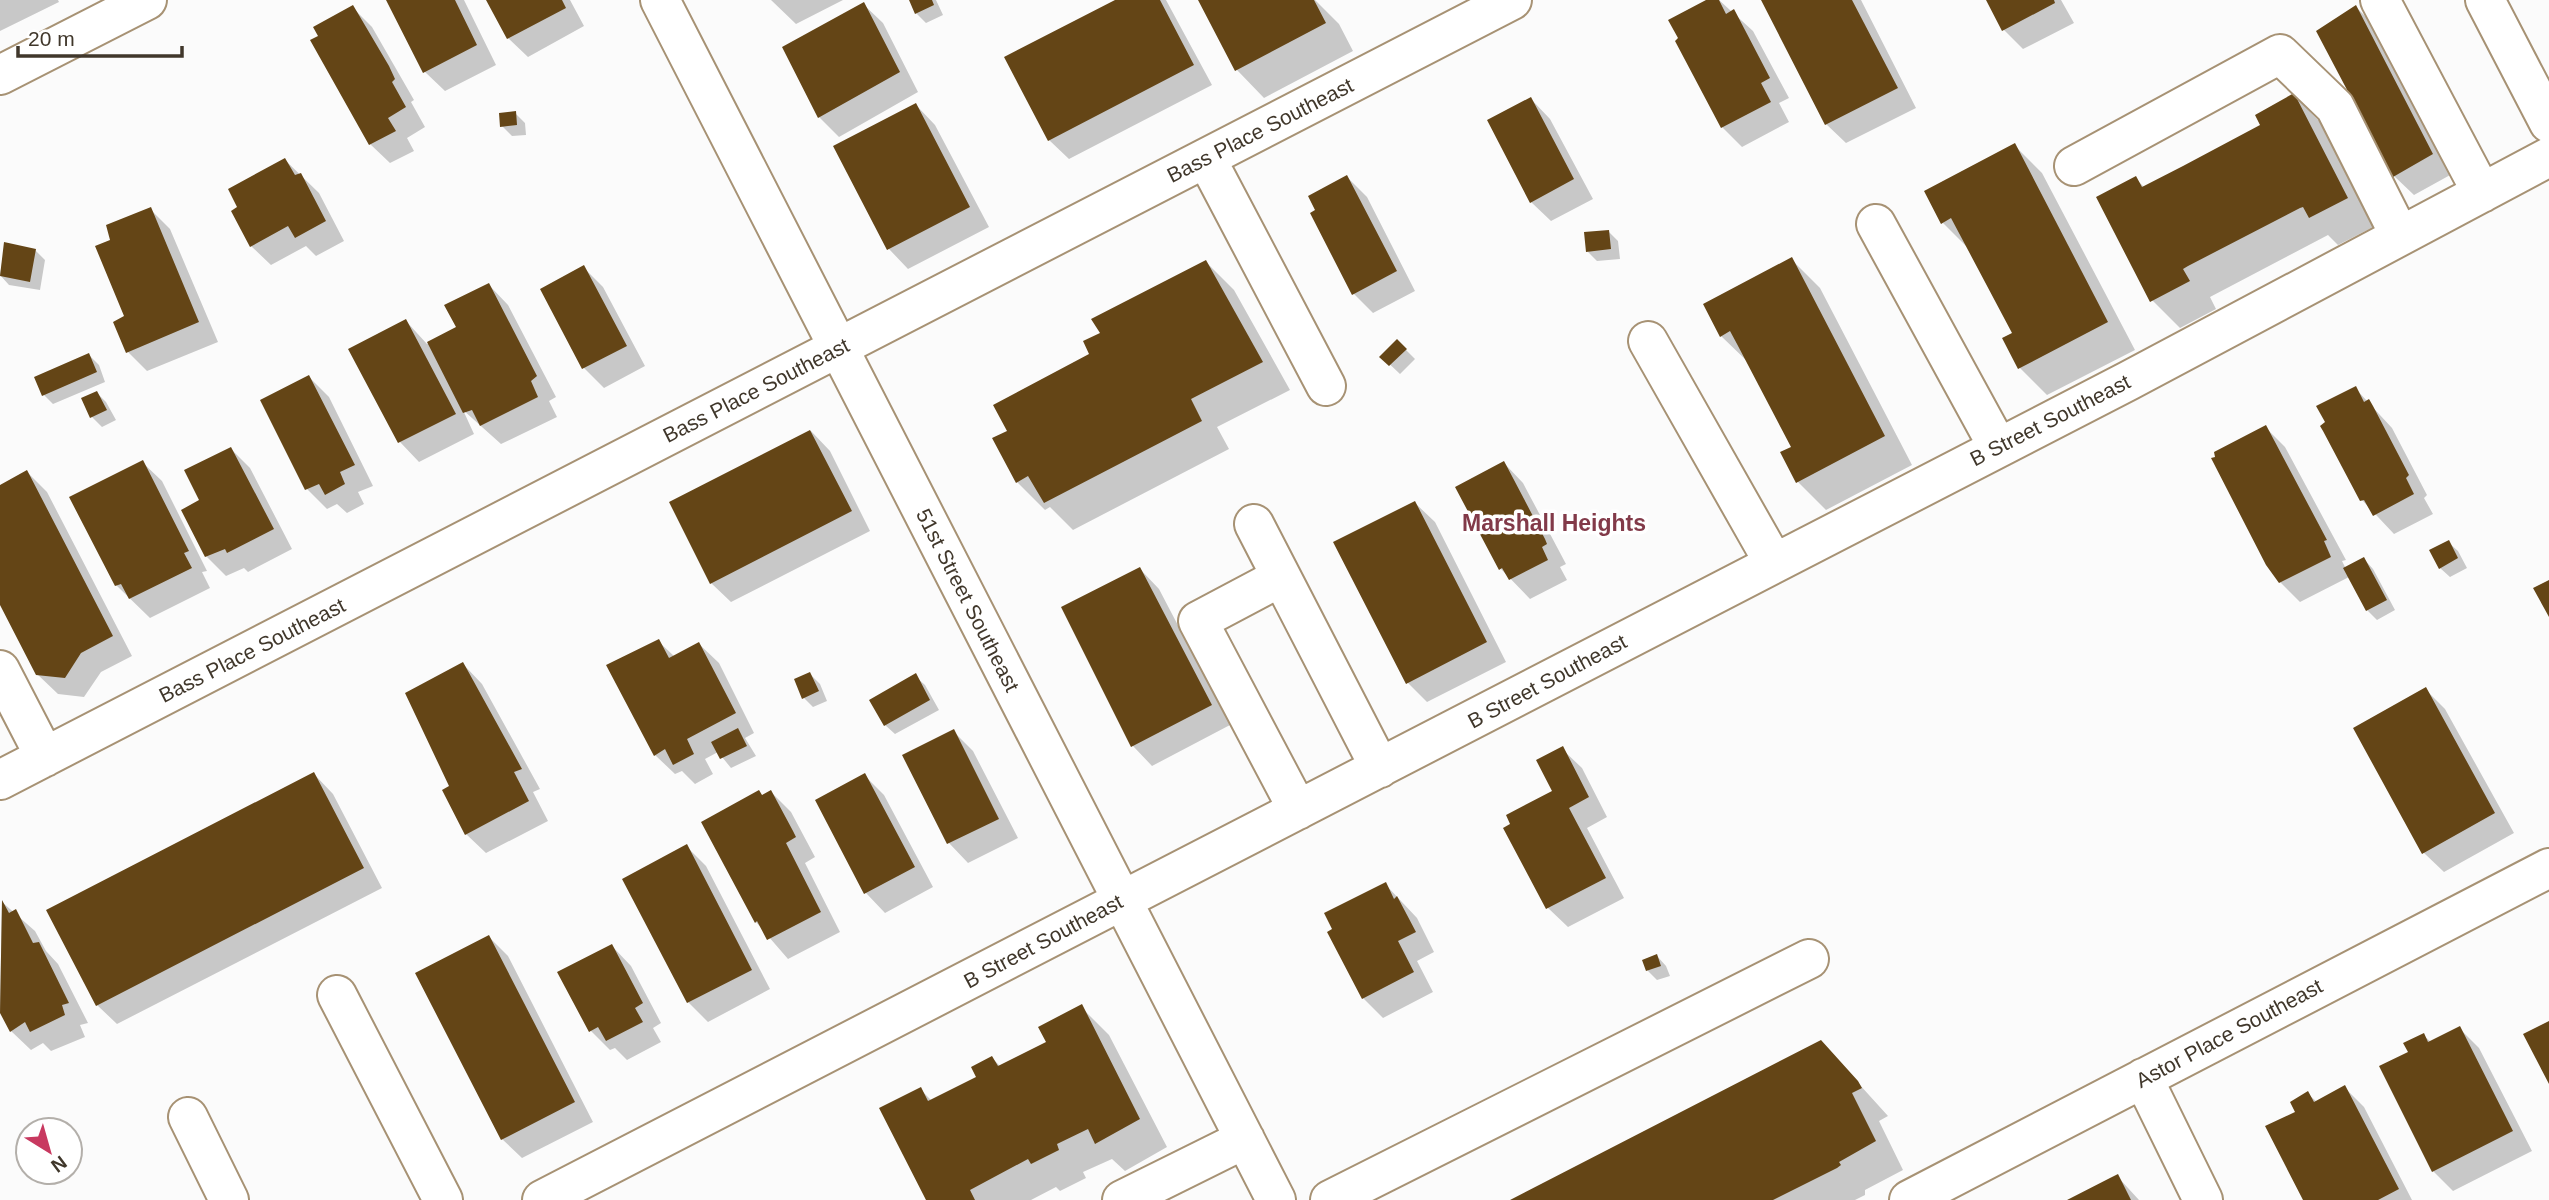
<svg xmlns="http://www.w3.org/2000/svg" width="2549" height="1200" font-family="Arial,sans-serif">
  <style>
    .shadow { fill: #0003 }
    .building { fill: #644516 }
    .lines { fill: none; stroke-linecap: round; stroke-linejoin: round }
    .minor-casing { stroke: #a79274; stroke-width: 42 }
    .minor { stroke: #fff; stroke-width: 38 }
    .labels { text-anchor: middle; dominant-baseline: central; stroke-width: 7; stroke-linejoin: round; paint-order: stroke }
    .street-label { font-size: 21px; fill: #40372b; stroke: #fff }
    .neighbourhood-label { font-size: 23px; font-weight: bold; fill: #823a49; stroke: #fff }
  </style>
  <rect width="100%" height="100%" fill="#fbfbfb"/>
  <path class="shadow" d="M 0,0 L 58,0 L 59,2 L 0,31 Z
    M 388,0 L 464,0 L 496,65 L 445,91 L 425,72 Z
    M 488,0 L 570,0 L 584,26 L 528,57 L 508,38 Z
    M 771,0 L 843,0 L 796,24 Z
    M 911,0 L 936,0 L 943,15 L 926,23 L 916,13 Z
    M 1119,0 L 1166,0 L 1212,85 L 1069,159 L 1049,140 Z
    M 1200,0 L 1315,0 L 1339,24 L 1353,51 L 1264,98 L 1237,70 Z
    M 1710,0 L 1719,0 L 1753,31 L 1789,98 L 1779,103 L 1789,122 L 1742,147 L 1722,127 Z
    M 1763,0 L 1861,0 L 1916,108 L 1846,143 L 1826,124 Z
    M 1989,0 L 2061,0 L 2074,23 L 2023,49 L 2004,30 Z
    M 863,4 L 883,23 L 918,92 L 839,137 L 819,117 Z
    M 2356,7 L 2376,27 L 2452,174 L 2414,195 L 2394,176 Z
    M 353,8 L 372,27 L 414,100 L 411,102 L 425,127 L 407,138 L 414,151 L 390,163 L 370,144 Z
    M 2294,95 L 2321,123 L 2375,226 L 2338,245 L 2328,235 L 2210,297 L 2216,309 L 2180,328 L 2152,300 L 2135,178 L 2145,188 L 2261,127 Z
    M 1531,99 L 1550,119 L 1593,199 L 1551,221 L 1531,202 Z
    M 916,105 L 935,125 L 989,227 L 908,269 L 889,249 Z
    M 515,113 L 525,123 L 526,135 L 512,136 L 502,126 Z
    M 2014,145 L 2042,173 L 2135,350 L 2047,395 L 2019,367 L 2014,334 L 1970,250 L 1943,223 Z
    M 285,160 L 319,193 L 344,241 L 316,256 L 306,246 L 271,265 L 251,246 Z
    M 1347,177 L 1367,197 L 1415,291 L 1373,313 L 1353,293 Z
    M 150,209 L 170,229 L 218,342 L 147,371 L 128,352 L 126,319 L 112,241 Z
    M 1608,231 L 1618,241 L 1620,259 L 1597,261 L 1588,252 Z
    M 5,244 L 35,250 L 45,260 L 40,290 L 9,285 L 0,275 Z
    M 1792,260 L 1820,288 L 1912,465 L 1826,510 L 1798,482 L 1793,448 L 1749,363 L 1721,336 Z
    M 1206,262 L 1234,290 L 1290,390 L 1217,427 L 1229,449 L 1073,530 L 1050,507 L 1045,510 L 1017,482 L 1009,432 L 1091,355 Z
    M 583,267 L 603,287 L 645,366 L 604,388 L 584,368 L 543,289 Z
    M 489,285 L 508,305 L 556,397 L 549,401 L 557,417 L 501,444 L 463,410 L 474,434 L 419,462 L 400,442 L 351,350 L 406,321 L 427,344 L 458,328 Z
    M 1397,341 L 1415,359 L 1400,374 L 1382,357 Z
    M 89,355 L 99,365 L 105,382 L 53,404 L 44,395 Z
    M 309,377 L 329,397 L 373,486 L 358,492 L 364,504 L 347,513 L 337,504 L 327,509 L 307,489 L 262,401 Z
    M 2355,388 L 2392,428 L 2427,495 L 2424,498 L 2433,514 L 2394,534 L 2362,500 Z
    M 97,393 L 106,402 L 116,420 L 102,427 L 92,417 L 83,399 Z
    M 2265,427 L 2285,447 L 2346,560 L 2342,561 L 2346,569 L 2364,559 L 2373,569 L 2395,610 L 2377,620 L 2367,610 L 2349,577 L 2300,602 L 2280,582 Z
    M 811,431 L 830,451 L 870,531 L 731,602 L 711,583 L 671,503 Z
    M 231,449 L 250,468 L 292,549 L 248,572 L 244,568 L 226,576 L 206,556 L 202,501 Z
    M 142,462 L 162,481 L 207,571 L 202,572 L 210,588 L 150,618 L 116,585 Z
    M 1504,463 L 1523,483 L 1566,564 L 1560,567 L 1567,580 L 1530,599 L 1500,568 Z
    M 27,472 L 47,492 L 132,656 L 101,672 L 84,697 L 58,694 L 37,674 L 0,602 L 0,486 Z
    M 1415,503 L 1435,522 L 1506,662 L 1427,702 L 1408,683 Z
    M 2448,542 L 2458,551 L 2467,568 L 2450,577 L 2440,568 Z
    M 1140,569 L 1159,589 L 1230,725 L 1152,766 L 1133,746 L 1063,608 Z
    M 658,641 L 675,657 L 699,644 L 719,663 L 754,733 L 745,738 L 756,756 L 731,768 L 718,752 L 705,759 L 713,774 L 695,784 L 682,771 L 675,774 L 655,755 Z
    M 463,664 L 482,684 L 540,789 L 533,792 L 548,821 L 486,853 L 466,834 L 452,787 Z
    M 810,674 L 820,684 L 827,701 L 813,707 L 804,698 Z
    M 915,676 L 925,685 L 939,710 L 895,734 L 885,725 Z
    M 2426,690 L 2445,709 L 2514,833 L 2444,872 L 2424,853 Z
    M 953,731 L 973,751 L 1018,838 L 968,863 L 949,843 Z
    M 1562,749 L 1582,768 L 1607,817 L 1587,828 L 1624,898 L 1568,927 L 1548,908 L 1555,791 Z
    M 314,774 L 333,794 L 382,888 L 117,1024 L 97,1005 Z
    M 864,775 L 884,795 L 933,887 L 885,913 L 866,893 Z
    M 771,792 L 791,812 L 815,857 L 805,863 L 840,932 L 788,959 L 756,922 L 762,797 Z
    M 687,847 L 706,866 L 770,989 L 708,1022 L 688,1002 Z
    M 1385,884 L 1417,918 L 1434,952 L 1417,961 L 1433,992 L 1383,1018 L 1363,998 Z
    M 2,902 L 35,931 L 46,951 L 58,964 L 88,1023 L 80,1025 L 85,1037 L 51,1051 L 43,1043 L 31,1050 L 11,1031 L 0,1009 Z
    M 489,937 L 508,956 L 593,1122 L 522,1158 L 502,1139 Z
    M 612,946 L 631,966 L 661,1023 L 653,1028 L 661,1042 L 627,1060 L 615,1048 L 610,1050 L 591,1031 Z
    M 1657,956 L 1666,966 L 1670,976 L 1657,980 L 1648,971 L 1644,961 Z
    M 1081,1007 L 1109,1035 L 1167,1147 L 1125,1171 L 1112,1159 L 1083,1172 L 1086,1178 L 1060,1191 L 1056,1187 L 1031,1200 L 928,1200 L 920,1089 L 932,1101 L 979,1078 L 992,1058 L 1001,1067 L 1048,1043 Z
    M 2459,1028 L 2479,1048 L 2532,1151 L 2453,1191 L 2433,1171 L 2410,1052 L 2423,1035 L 2431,1042 Z
    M 1821,1042 L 1888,1116 L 1879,1121 L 1903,1170 L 1865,1190 L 1865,1195 L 1855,1200 L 1514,1200 Z
    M 2345,1088 L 2364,1107 L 2412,1200 L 2305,1200 L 2297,1112 L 2308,1094 L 2317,1102 Z
    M 2117,1176 L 2139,1200 L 2069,1200 Z"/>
  <path class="building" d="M 386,0 L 455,0 L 477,45 L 423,73 Z
    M 486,0 L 562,0 L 566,8 L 507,39 Z
    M 909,0 L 932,0 L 934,5 L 915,14 Z
    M 1115,0 L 1160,0 L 1194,65 L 1048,141 L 1004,57 Z
    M 1198,0 L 1314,0 L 1326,23 L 1235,71 Z
    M 1706,0 L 1719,0 L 1726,14 L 1734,9 L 1770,78 L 1761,83 L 1771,102 L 1721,128 L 1675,41 L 1678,38 L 1668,20 Z
    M 1761,0 L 1852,0 L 1898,88 L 1825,125 Z
    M 1986,0 L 2054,0 L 2055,3 L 2002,31 Z
    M 864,2 L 900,72 L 818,118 L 782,47 Z
    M 353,5 L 389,66 L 395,79 L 392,82 L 406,107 L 388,118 L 396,131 L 369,145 L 310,40 L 318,36 L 313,27 Z
    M 2356,5 L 2433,154 L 2393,177 L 2316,31 Z
    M 2294,93 L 2348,198 L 2309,218 L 2303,207 L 2300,208 L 2188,266 L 2183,269 L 2190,281 L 2150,302 L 2096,197 L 2136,176 L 2142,187 L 2183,166 L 2260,125 L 2255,115 Z
    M 1531,97 L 1574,179 L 1530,203 L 1487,120 Z
    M 916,103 L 970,207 L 887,250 L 833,146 Z
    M 516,111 L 517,125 L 500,127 L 499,113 Z
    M 2015,143 L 2108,322 L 2018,369 L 2002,338 L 2012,333 L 1951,218 L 1941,224 L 1924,191 Z
    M 285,158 L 295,175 L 301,173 L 326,221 L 295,238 L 288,226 L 250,247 L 231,211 L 237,207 L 228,189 Z
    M 1347,175 L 1397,271 L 1352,295 L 1310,213 L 1315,210 L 1308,196 Z
    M 151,207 L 199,322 L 126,353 L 113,322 L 124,316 L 95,246 L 110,240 L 106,225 Z
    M 1609,230 L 1611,249 L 1586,252 L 1584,232 Z
    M 4,242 L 36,249 L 30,282 L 0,276 Z
    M 1792,257 L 1885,436 L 1796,483 L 1780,452 L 1791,447 L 1737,344 L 1730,331 L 1720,337 L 1703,304 Z
    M 1206,260 L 1263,362 L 1191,399 L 1202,421 L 1044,503 L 1028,476 L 1016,483 L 992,438 L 1007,431 L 993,405 L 1089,354 L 1083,341 L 1100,333 L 1091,319 Z
    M 584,265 L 627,346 L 582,369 L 540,289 Z
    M 489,283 L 537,376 L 531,381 L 538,397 L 480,426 L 472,410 L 463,413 L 427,342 L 456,327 L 444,305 Z
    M 406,319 L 456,414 L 398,443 L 348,349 Z
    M 1397,339 L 1407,349 L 1389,366 L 1379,357 Z
    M 89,353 L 97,372 L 42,396 L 34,377 Z
    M 309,375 L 355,465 L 340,472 L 345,484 L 325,495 L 319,484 L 305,490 L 260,400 Z
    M 2356,386 L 2364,402 L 2369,399 L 2373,406 L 2409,475 L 2406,478 L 2414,494 L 2373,516 L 2364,500 L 2360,501 L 2323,431 L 2320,426 L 2325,422 L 2316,406 Z
    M 97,391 L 107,410 L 90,418 L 81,398 Z
    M 2266,425 L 2327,540 L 2324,541 L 2331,557 L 2279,583 L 2266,565 L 2211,458 L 2215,457 L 2214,452 Z
    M 810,430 L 852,511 L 710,584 L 669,502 Z
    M 231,447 L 274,529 L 227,553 L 225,549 L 205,557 L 181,510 L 199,500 L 184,470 Z
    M 143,460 L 189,551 L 184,553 L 192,568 L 129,599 L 121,584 L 115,586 L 69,497 Z
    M 1504,461 L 1545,539 L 1547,544 L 1542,547 L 1548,560 L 1509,580 L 1502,568 L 1499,570 L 1455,487 Z
    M 27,470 L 113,636 L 81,653 L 65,678 L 36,675 L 0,605 L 0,485 Z
    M 1415,501 L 1487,642 L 1406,684 L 1333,542 Z
    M 2449,540 L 2458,558 L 2439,569 L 2429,550 Z
    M 2364,557 L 2387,600 L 2366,611 L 2343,568 Z
    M 1140,567 L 1212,705 L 1131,747 L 1061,607 Z
    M 2549,580 L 2549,617 L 2533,588 Z
    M 659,639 L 669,658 L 699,642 L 736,713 L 687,739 L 694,754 L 673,765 L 665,749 L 654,756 L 606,665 Z
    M 463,662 L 522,769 L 514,772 L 529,801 L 465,835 L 442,790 L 449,786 L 405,693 Z
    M 810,672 L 819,691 L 802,699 L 794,679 Z
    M 916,673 L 930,700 L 884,726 L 869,700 Z
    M 2426,687 L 2495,813 L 2422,854 L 2353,728 Z
    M 738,728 L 747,746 L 720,759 L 711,742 Z
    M 954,729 L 999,819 L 947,844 L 902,755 Z
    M 1563,746 L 1589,797 L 1569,808 L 1606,878 L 1546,909 L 1503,828 L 1510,824 L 1506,815 L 1552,791 L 1536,760 Z
    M 314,772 L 364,868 L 96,1006 L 46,910 Z
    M 865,773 L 915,867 L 864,894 L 815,800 Z
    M 759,790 L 762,795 L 771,790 L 793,831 L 796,837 L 786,843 L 821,912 L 767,940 L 757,921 L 755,923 L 701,822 Z
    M 687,844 L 752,970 L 687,1003 L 622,879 Z
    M 1386,882 L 1394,899 L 1397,896 L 1416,932 L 1398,941 L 1414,972 L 1362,999 L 1327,932 L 1332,929 L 1324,913 Z
    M 2,900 L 9,913 L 16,909 L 33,943 L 39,942 L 69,1003 L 62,1005 L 65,1015 L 30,1032 L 25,1022 L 10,1032 L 0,1013 Z
    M 489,935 L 575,1102 L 501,1140 L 415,973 Z
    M 612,944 L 643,1003 L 635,1008 L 643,1022 L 606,1041 L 598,1027 L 589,1032 L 557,972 Z
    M 1657,954 L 1661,966 L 1646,971 L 1642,960 Z
    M 1082,1004 L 1140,1119 L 1095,1144 L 1088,1129 L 1057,1144 L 1059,1150 L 1031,1164 L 1028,1159 L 970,1190 L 975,1200 L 926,1200 L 879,1108 L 921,1087 L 928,1101 L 976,1077 L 971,1067 L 992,1056 L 998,1066 L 1046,1042 L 1038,1027 Z
    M 2549,1021 L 2549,1084 L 2523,1034 Z
    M 2460,1026 L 2513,1131 L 2432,1172 L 2379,1066 L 2408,1052 L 2403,1043 L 2424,1033 L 2428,1042 Z
    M 1821,1040 L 1858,1081 L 1862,1088 L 1852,1093 L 1876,1141 L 1839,1162 L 1841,1165 L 1837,1168 L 1773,1200 L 1510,1200 Z
    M 2345,1085 L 2399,1189 L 2378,1200 L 2303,1200 L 2265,1126 L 2295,1112 L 2290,1102 L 2308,1091 L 2314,1102 Z
    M 2118,1174 L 2131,1200 L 2067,1200 L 2110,1178 Z"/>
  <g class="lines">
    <defs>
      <path id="minor" d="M 660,0 L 1276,1200
        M 2380,0 L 2482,193
        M 2485,0 L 2549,123
        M 0,75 L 147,0
        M 1206,158 L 1326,386
        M 2074,166 L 2280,54 L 2335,107 L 2400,236
        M 1876,224 L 1998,447
        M 1648,341 L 1774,563
        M 1254,524 L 1380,768
        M 1281,577 L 1198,621 L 1298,810
        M 0,670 L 45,757
        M 0,780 L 1512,0
        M 337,995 L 443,1200
        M 2143,1078 L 2203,1200
        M 188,1117 L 229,1200
        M 542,1200 L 2128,381 L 2549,157
        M 1122,1200 L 1245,1139
        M 1330,1200 L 1809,959
        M 1909,1200 L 2549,868"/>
    </defs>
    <use href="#minor" class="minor-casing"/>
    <use href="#minor" class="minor"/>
  </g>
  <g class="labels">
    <g class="street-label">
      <text transform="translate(1260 130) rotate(-27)">Bass Place Southeast</text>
      <text transform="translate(756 390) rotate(-27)">Bass Place Southeast</text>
      <text transform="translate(2050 420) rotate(-27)">B Street Southeast</text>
      <text transform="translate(968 600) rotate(63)">51st Street Southeast</text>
      <text transform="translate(252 650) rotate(-27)">Bass Place Southeast</text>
      <text transform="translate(1547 681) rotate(-28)">B Street Southeast</text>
      <text transform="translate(1043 941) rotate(-28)">B Street Southeast</text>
      <text transform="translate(2229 1033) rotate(-28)">Astor Place Southeast</text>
    </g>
    <g class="neighbourhood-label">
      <text x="1554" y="523">Marshall Heights</text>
    </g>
  </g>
  <g transform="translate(49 1151) rotate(143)"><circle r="33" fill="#ffffff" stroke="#b3afaa" stroke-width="2"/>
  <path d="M0-5L12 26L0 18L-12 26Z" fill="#c83960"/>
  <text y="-10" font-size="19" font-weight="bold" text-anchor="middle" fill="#40372b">N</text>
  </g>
  <path d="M18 46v10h164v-10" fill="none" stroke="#40372b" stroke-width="3.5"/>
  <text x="28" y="46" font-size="21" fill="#40372b" stroke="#ffffff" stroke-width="5" paint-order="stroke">20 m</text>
</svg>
